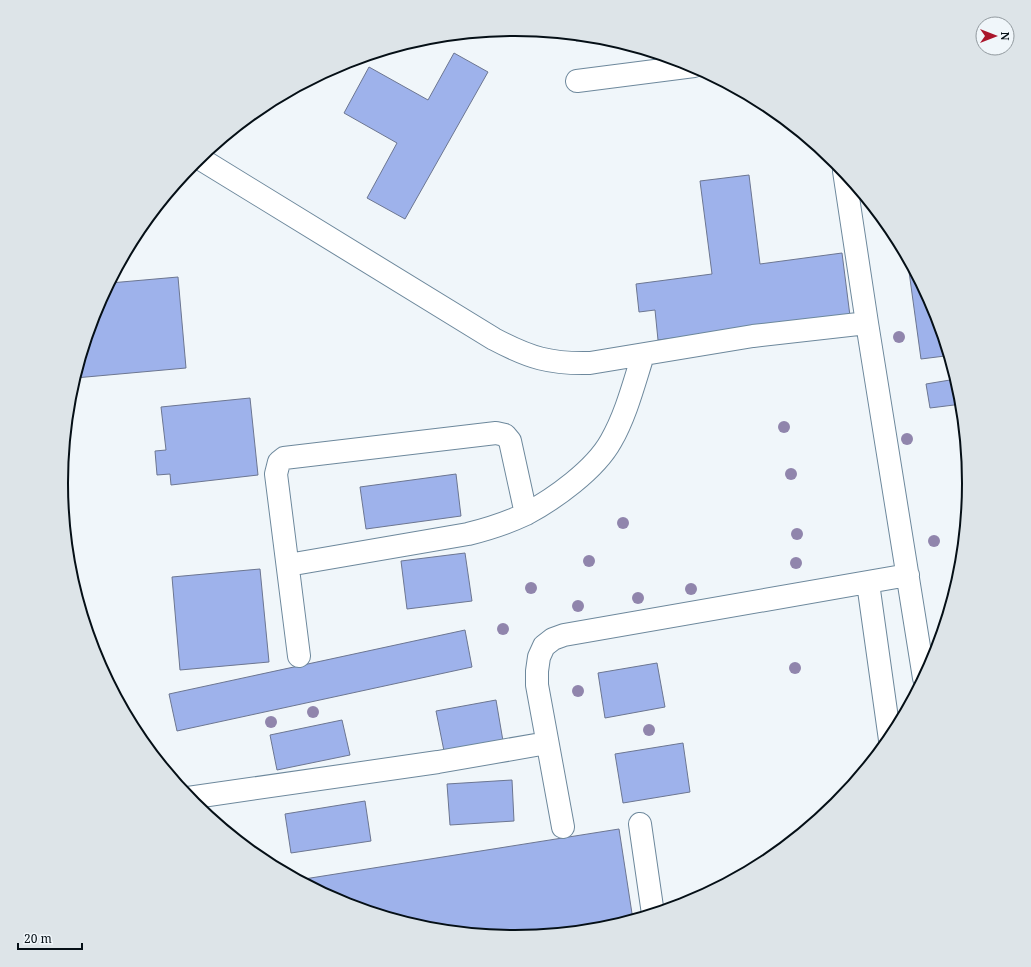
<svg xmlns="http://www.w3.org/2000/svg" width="1031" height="967" font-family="'Noto Serif',serif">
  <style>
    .building { fill: #9eb2eb; stroke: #6c7691 }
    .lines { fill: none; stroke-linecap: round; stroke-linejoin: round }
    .minor-casing { stroke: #6d889c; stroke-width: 24 }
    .minor { stroke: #fff; stroke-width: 22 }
    .tree { fill: #9085ac }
    .rim { fill: none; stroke: #050f16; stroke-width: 2 }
  </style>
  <rect width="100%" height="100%" fill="#f0f6fa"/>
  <path class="building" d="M 575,35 L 604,38 L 576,41 Z
    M 454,53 L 488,72 L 405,219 L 367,198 L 397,143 L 344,113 L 369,67 L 428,100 Z
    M 749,175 L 760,264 L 842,253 L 850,316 L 658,340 L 655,310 L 639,312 L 636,284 L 712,274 L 700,181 Z
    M 907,257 L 935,310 L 942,332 L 945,356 L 921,359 Z
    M 178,277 L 186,368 L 75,378 L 96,309 L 110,283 Z
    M 956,379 L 962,404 L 930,408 L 926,384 Z
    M 250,398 L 258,475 L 171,485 L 170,474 L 157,475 L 155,451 L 166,450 L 161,407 Z
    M 456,474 L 461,516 L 366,529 L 360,487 Z
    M 465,553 L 472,601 L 407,609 L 401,561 Z
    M 260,569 L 269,662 L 180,670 L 172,577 Z
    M 465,630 L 472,667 L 177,731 L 169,694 Z
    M 657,663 L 665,707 L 605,718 L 598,673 Z
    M 496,700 L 503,741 L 444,751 L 436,711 Z
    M 342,720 L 350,755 L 277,770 L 270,735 Z
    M 683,743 L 690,792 L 623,803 L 615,754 Z
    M 512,780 L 514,821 L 450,825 L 447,784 Z
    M 365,801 L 371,841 L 291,853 L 285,814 Z
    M 619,829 L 633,920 L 604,929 L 515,938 L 427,929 L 341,903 L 298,880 Z"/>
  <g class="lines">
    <defs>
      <path id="minor" d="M 577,81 L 694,66
        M 199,158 L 494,339 C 530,358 550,364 590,363 L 753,336 L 867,323
        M 844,171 L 867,323 L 924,678
        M 288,565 L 468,534 C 488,529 507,523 526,514 C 554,499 595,470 611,441 C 626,415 634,383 643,355
        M 868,583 L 890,740
        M 299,656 L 276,474 L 279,462 L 284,458 L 496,433 L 505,435 L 510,441 L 526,514
        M 188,798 L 438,762 L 547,743
        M 640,824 L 653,914
        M 563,827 L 537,685 L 537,671 L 539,657 L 544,646 L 553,639 L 564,635 L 908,575"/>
    </defs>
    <use href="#minor" class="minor-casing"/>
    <use href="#minor" class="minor"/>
  </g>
  <g class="tree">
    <circle cx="899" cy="337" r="6"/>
    <circle cx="784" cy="427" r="6"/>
    <circle cx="907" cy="439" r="6"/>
    <circle cx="791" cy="474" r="6"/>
    <circle cx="623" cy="523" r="6"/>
    <circle cx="797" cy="534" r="6"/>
    <circle cx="934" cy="541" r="6"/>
    <circle cx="589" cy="561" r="6"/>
    <circle cx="796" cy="563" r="6"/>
    <circle cx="531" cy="588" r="6"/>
    <circle cx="691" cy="589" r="6"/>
    <circle cx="638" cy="598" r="6"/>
    <circle cx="578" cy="606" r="6"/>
    <circle cx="503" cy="629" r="6"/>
    <circle cx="795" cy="668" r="6"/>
    <circle cx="578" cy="691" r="6"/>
    <circle cx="313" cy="712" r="6"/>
    <circle cx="271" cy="722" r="6"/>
    <circle cx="649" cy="730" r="6"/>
  </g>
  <path d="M0 0H1031V967H0ZM68 483a447 447 0 1 1 894 0a447 447 0 1 1-894 0Z" fill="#dde4e8" fill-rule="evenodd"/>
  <path class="rim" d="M68 483a447 447 0 1 1 894 0a447 447 0 1 1-894 0Z"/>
  <g transform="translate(995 36) rotate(90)"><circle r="19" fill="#f0f6fa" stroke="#929a9f"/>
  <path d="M0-3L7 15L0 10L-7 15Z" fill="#aa152b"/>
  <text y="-6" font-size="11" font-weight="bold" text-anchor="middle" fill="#050f16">N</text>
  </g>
  <path d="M18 943v6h64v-6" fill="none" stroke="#050f16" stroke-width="2"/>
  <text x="24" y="943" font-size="12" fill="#050f16" stroke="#f0f6fa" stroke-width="3" paint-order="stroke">20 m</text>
</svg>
